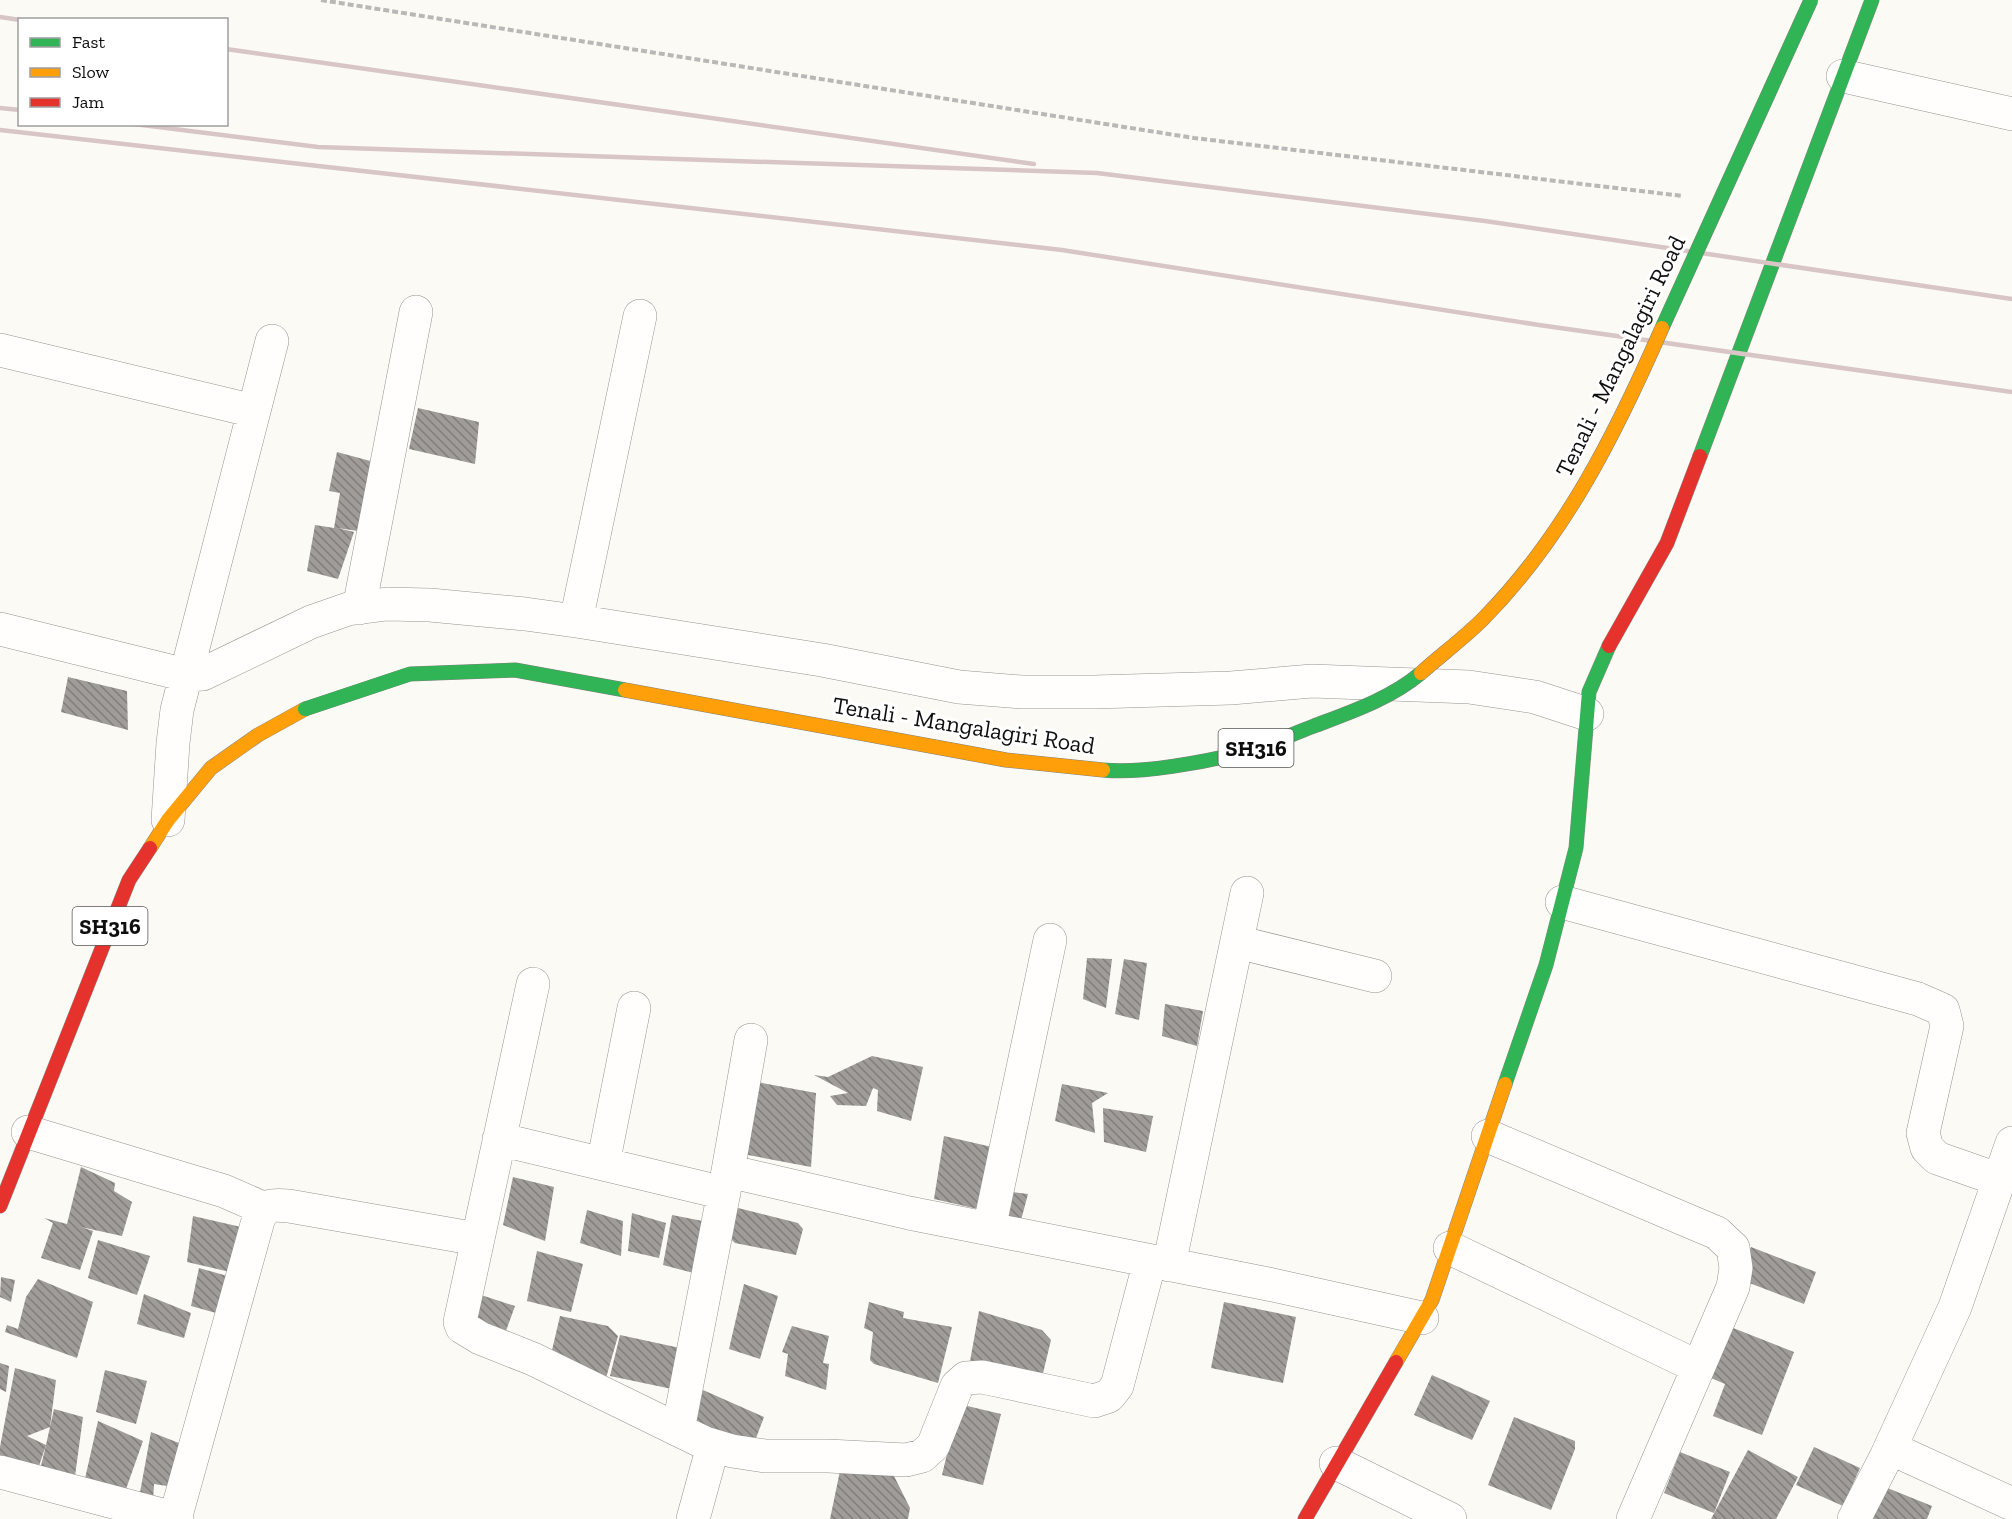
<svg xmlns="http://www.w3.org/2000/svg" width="2012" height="1519" font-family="'Zilla Slab',serif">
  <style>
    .building { fill: url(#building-back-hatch) }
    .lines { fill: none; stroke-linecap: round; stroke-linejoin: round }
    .street-casing { stroke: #959492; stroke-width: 34 }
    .fast-casing { stroke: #8c8b88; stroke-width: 15 }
    .slow-casing { stroke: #8c8b88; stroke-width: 15 }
    .jam-casing { stroke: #8c8b88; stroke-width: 15 }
    .path { stroke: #b8b8b7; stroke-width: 4; stroke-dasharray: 6 3; stroke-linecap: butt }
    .street { stroke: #fffefd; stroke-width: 33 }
    .fast { stroke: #30b455; stroke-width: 14 }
    .slow { stroke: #ff9f0a; stroke-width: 14 }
    .jam { stroke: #e5322d; stroke-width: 14 }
    .rail { stroke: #d8c5c5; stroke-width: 4.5 }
    .fast-bridge-casing { stroke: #82827f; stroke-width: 15; stroke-linecap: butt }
    .slow-bridge-casing { stroke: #82827f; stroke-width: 15; stroke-linecap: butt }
    .fast-bridge { stroke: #30b455; stroke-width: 14 }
    .slow-bridge { stroke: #ff9f0a; stroke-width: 14 }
    .labels { text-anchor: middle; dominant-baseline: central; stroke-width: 6; stroke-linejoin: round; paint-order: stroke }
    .shield { fill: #fff; stroke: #565656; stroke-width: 1.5 }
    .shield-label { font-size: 22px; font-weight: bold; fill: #0e0e0e }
    .street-label { font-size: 24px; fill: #0e0e0e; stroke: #fff }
  </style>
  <defs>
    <pattern id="building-back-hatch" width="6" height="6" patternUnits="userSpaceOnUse" patternTransform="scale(1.5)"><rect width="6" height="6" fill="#9f9c99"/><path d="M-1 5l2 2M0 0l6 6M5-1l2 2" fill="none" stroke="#807e7b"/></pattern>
  </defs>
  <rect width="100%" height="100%" fill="#fcfaf4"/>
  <path class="building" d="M 418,408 L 479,422 L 475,464 L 409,449 Z
    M 337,452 L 374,462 L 358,531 L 337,528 L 354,532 L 338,579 L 307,571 L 315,525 L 334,528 L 340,493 L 329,491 Z
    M 68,677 L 127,691 L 128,730 L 61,712 Z
    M 1087,958 L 1112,959 L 1106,1008 L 1083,999 Z
    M 1124,959 L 1147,963 L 1139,1020 L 1115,1014 Z
    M 1165,1004 L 1203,1011 L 1197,1046 L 1162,1036 Z
    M 872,1056 L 923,1067 L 911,1121 L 877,1111 L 878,1090 L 873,1088 L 866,1106 L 837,1105 L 830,1096 L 848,1093 L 814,1075 L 828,1077 Z
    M 757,1082 L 816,1093 L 811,1167 L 743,1154 Z
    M 1062,1084 L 1108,1093 L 1092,1103 L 1095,1133 L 1055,1121 Z
    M 1103,1108 L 1153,1116 L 1146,1152 L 1104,1142 Z
    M 944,1136 L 992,1147 L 982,1210 L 934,1199 Z
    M 81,1167 L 115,1183 L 114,1191 L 132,1202 L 122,1236 L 81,1227 L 93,1231 L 80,1270 L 41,1258 L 53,1223 L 44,1218 L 67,1224 Z
    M 513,1177 L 554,1187 L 545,1241 L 503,1225 Z
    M 1004,1191 L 1028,1194 L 1020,1224 L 997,1218 Z
    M 730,1206 L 798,1223 L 803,1229 L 796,1255 L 735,1243 L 724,1232 Z
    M 587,1210 L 623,1221 L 621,1256 L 580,1243 Z
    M 632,1213 L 666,1223 L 659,1258 L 628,1251 Z
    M 672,1215 L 718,1224 L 705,1276 L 663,1265 Z
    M 193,1216 L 241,1227 L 230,1272 L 187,1262 Z
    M 98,1240 L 150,1256 L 137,1295 L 88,1278 Z
    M 1751,1247 L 1816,1272 L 1804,1304 L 1739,1279 Z
    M 537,1251 L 583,1264 L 571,1312 L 527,1301 Z
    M 199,1268 L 231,1277 L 227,1316 L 191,1306 Z
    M 1,1277 L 15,1280 L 11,1302 L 0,1297 Z
    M 38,1279 L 93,1302 L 77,1358 L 5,1332 L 7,1325 L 18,1329 L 26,1297 Z
    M 744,1284 L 778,1296 L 760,1359 L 729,1349 Z
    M 475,1293 L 515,1306 L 502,1342 L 467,1329 Z
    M 144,1294 L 191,1313 L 184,1338 L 137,1324 Z
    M 869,1302 L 904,1312 L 903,1318 L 952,1327 L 938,1383 L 874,1364 L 870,1360 L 873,1332 L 864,1328 Z
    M 1224,1302 L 1296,1317 L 1283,1383 L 1211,1368 Z
    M 979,1311 L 1042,1330 L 1051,1340 L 1039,1390 L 969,1367 Z
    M 560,1316 L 608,1326 L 618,1336 L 606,1378 L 549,1363 Z
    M 1723,1324 L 1794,1352 L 1762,1435 L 1713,1416 L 1725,1384 L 1704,1375 Z
    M 792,1326 L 829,1336 L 823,1363 L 829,1364 L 826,1390 L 785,1376 L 788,1354 L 782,1352 Z
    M 620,1335 L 680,1348 L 672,1389 L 610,1376 Z
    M 0,1363 L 9,1366 L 6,1392 L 0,1389 Z
    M 15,1368 L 56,1380 L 50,1427 L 27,1436 L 46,1445 L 54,1409 L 83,1417 L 75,1476 L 41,1466 L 46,1445 L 37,1472 L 0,1464 L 0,1447 Z
    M 105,1370 L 147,1381 L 136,1424 L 96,1412 Z
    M 1432,1375 L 1490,1401 L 1472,1440 L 1414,1415 Z
    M 694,1386 L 764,1417 L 753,1446 L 689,1432 Z
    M 959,1404 L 1001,1414 L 983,1485 L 942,1475 Z
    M 1514,1417 L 1575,1441 L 1575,1449 L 1551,1510 L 1488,1485 Z
    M 98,1421 L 143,1441 L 125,1492 L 84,1483 Z
    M 151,1432 L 189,1447 L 174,1487 L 154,1484 L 153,1502 L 139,1498 Z
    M 1814,1447 L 1860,1468 L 1843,1506 L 1796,1485 Z
    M 1748,1450 L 1798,1477 L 1776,1519 L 1711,1519 Z
    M 1680,1452 L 1730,1472 L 1714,1513 L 1664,1493 Z
    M 841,1466 L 894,1476 L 910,1508 L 908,1519 L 830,1519 Z
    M 1885,1487 L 1932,1506 L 1927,1519 L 1873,1519 Z"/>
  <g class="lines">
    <defs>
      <path id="street" d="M 1843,76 L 2012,114
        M 0,350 L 254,411
        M 359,608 L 416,312
        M 576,621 L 640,316
        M 0,629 L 186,675 L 203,674 L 311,622 L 348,609 L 387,604 L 430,605 L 525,614 L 576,621 L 822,660 L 959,687 L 1022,692 L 1094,692 L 1231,688 L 1312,681 L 1469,687 L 1535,697 L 1587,714
        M 168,820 L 173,743 L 177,710 L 272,341
        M 1562,902 L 1918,999 L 1943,1010 L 1947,1026 L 1923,1133 L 1927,1148 L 1937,1158 L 2000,1180
        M 1237,942 L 1375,976
        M 533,984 L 460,1322 L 462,1327 L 480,1338 L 533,1359 L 705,1443 L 732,1451 L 765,1456 L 828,1456 L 906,1460 L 922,1456 L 933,1446 L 957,1386 L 966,1378 L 982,1377 L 1094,1401 L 1109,1396 L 1117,1386 L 1150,1261
        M 28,1132 L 224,1191 L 265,1209
        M 1488,1136 L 1717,1233 L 1733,1248 L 1736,1268 L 1733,1287 L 1633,1519
        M 499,1139 L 724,1193
        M 603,1164 L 634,1008
        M 728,1171 L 909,1213 L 1268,1284 L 1422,1318
        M 989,1229 L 1050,940
        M 1450,1248 L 1698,1367
        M 1169,1265 L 1247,893
        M 678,1430 L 728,1171 L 751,1040
        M 1890,1448 L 2012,1504
        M 1336,1463 L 1450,1519
        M 0,1472 L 177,1519
        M 175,1519 L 259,1217 C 268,1203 273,1205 289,1206 L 477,1239
        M 693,1519 L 713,1446
        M 1854,1519 L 1886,1457 L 1955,1307 L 2012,1143"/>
      <path id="fast" d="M 1700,456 L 1872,0
        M 1505,1084 L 1546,965 L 1576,848 L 1589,692 L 1609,646"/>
      <path id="slow" d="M 150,848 L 168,820 L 211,768 L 258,735 L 305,709
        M 1396,1362 L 1432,1300 L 1505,1084"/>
      <path id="jam" d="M 1609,646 L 1667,543 L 1700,456
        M 0,1206 L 129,880 L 150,848
        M 1305,1519 L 1396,1362"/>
    </defs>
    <use href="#street" class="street-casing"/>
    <use href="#fast" class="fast-casing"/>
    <use href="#slow" class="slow-casing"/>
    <use href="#jam" class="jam-casing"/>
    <path class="path" d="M 321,0 L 1194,138 L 1683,196"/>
    <use href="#street" class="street"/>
    <use href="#fast" class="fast"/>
    <use href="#slow" class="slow"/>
    <use href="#jam" class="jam"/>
    <path class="rail" d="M 0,17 L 20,20
      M 226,49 L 1034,164
      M 0,108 L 20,110
      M 134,124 L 318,147 L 1097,173 L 1485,221 L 2012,299
      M 0,130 L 1062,250 L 1539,325 L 2012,392"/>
    <defs>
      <path id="fast-bridge" d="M 1662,328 L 1811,0
        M 305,709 L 410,674 L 515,670 L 625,690
        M 1103,770 C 1141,774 1204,762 1241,753 C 1265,747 1290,735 1314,726 C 1351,712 1390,699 1421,673"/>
      <path id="slow-bridge" d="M 1421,673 C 1441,655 1464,638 1483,619 C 1565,536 1616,433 1662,328
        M 625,690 L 1006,760 L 1103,770"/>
    </defs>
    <use href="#fast-bridge" class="fast-bridge-casing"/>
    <use href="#slow-bridge" class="slow-bridge-casing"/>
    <use href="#fast-bridge" class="fast-bridge"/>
    <use href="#slow-bridge" class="slow-bridge"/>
  </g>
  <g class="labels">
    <g class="shield">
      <rect x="1218.5" y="729" width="75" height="38" rx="4.5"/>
      <rect x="72.5" y="907" width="75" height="38" rx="4.5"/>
    </g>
    <g class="shield-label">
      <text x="1256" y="748">SH316</text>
      <text x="110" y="926">SH316</text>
    </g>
    <g class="street-label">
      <text transform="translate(1620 356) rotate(-64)">Tenali - Mangalagiri Road</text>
      <text transform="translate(964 725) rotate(9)">Tenali - Mangalagiri Road</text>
    </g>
  </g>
  <rect x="18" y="18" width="210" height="108" fill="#ffffff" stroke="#9f9f9f" stroke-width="1.5"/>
  <rect x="30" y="38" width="30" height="9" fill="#30b455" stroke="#9f9f9f" stroke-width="1.5"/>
  <text x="72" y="48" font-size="18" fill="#0e0e0e">Fast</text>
  <rect x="30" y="68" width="30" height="9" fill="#ff9f0a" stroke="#9f9f9f" stroke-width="1.5"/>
  <text x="72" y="78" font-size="18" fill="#0e0e0e">Slow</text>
  <rect x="30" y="98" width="30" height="9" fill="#e5322d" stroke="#9f9f9f" stroke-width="1.5"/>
  <text x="72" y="108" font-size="18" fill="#0e0e0e">Jam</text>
</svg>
